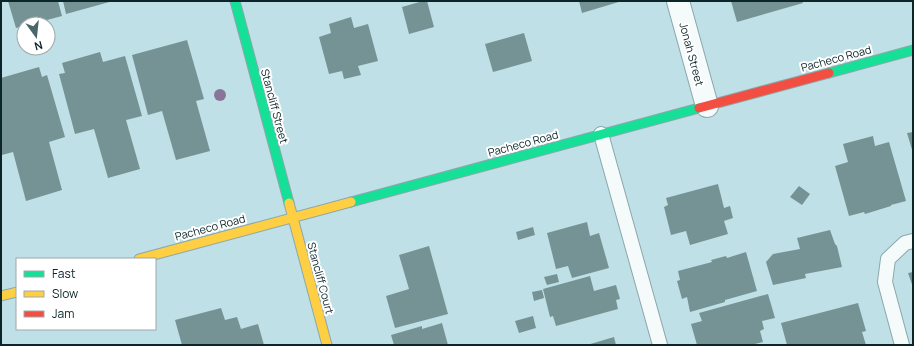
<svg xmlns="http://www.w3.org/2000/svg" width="914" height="346" font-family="Manrope,sans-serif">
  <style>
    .building { fill: #759395 }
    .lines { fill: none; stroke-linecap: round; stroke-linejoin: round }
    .lane-casing { stroke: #8ca7ac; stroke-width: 16 }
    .street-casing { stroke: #8ca7ac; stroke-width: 24 }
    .fast-casing { stroke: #8ca7ac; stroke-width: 11 }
    .slow-casing { stroke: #8ca7ac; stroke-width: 11 }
    .jam-casing { stroke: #8ca7ac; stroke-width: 11 }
    .lane { stroke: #f5fafb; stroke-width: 14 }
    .street { stroke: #f5fafb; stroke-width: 22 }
    .fast { stroke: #16e098; stroke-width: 9 }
    .slow { stroke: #ffcf43; stroke-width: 9 }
    .jam { stroke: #f24e42; stroke-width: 9 }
    .tree { fill: #897599 }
    .labels { text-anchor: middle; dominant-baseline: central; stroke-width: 4; stroke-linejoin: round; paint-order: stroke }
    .street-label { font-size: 11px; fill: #0c2529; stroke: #fff }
  </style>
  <rect width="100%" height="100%" fill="#bee0e6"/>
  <path class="building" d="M 8,1 L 58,1 L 62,16 L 32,24 L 24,24 L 24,26 L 16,28 Z
    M 63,1 L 113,1 L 66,14 Z
    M 423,1 L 427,1 L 434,27 L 409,34 L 402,7 Z
    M 579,1 L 622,1 L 582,13 Z
    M 731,1 L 802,1 L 803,3 L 737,22 Z
    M 351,17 L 354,28 L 368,24 L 378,61 L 358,66 L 361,75 L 344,79 L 342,71 L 329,74 L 319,37 L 331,33 L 329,24 Z
    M 524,33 L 532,61 L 493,72 L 485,44 Z
    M 187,40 L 204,99 L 196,101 L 210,151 L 176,160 L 162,111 L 148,115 L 132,55 Z
    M 100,52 L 103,62 L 125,56 L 142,116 L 126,120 L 140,169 L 108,178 L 94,129 L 75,134 L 59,74 L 65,73 L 62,63 Z
    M 39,67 L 42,77 L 47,75 L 65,137 L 49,142 L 62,190 L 26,201 L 13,152 L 2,155 L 1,151 L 1,78 Z
    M 913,132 L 913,153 L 907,133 Z
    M 873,136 L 875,146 L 889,142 L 906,201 L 891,205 L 891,206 L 865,214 L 864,212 L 849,216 L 835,166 L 848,162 L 843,144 Z
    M 718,184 L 724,208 L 730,206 L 733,218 L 724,221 L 728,234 L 690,245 L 686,231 L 671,235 L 664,207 L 668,205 L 666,198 Z
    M 799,186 L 810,194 L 802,205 L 790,197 Z
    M 587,222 L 590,236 L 599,233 L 609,268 L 572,278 L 568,266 L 556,269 L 547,233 Z
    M 533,227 L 535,235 L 518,240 L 516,232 Z
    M 830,230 L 835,244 L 837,246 L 842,267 L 805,274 L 806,278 L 773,285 L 766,262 L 773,254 L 800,249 L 797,238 Z
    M 429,246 L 448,314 L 395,328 L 386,296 L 409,289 L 399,255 Z
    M 746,252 L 757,291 L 725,300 L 725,302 L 690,312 L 687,297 L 682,299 L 677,281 L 680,280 L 678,271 L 712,262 L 711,260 L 726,256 L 727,258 Z
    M 913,272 L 913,287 L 908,273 Z
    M 557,274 L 559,282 L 547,285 L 544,277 Z
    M 590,276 L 594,291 L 616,285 L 620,299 L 616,300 L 618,309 L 556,326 L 553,316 L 550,317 L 543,289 Z
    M 542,290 L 544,298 L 534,301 L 532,292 Z
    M 768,294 L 775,318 L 762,321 L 764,329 L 760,331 L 763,342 L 751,345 L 697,345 L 691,324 L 702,321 L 699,313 Z
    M 858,303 L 866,331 L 862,332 L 866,345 L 787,345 L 781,323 Z
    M 221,308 L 225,320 L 237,317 L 241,329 L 258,324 L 264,345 L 182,345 L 175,320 Z
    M 533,316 L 536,328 L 519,333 L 515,321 Z
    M 442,323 L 448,345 L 394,345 L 391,335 L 422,326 L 422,329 Z
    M 614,337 L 616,345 L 587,345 Z"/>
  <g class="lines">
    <defs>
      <path id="lane" d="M 601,134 L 660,345
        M 902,345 L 885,282 L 888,259 L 905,243 L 913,241"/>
      <path id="street" d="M 678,1 L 707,106"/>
      <path id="fast" d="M 235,1 L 289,203
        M 829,73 L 913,50
        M 351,202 L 699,108"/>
      <path id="slow" d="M 289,203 L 327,345
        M 139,259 L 351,202
        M 1,296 L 17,292"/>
      <path id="jam" d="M 699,108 L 829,73"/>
    </defs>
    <use href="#lane" class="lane-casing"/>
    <use href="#street" class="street-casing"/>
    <use href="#fast" class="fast-casing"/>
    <use href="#slow" class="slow-casing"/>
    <use href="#jam" class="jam-casing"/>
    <use href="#lane" class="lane"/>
    <use href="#street" class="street"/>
    <use href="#fast" class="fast"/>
    <use href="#slow" class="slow"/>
    <use href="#jam" class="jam"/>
  </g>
  <circle class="tree" cx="220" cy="95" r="6"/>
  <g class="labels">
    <g class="street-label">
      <text transform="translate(692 54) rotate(75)">Jonah Street</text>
      <text transform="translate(836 58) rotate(-15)">Pacheco Road</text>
      <text transform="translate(275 106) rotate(75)">Stancliff Street</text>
      <text transform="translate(523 143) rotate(-15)">Pacheco Road</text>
      <text transform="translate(210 227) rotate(-15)">Pacheco Road</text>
      <text transform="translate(321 278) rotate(75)">Stancliff Court</text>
    </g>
  </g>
  <rect width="914" height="346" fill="none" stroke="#0c2529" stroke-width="4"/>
  <rect x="16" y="258" width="140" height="72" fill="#ffffff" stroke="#9ea8a9"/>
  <rect x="24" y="271" width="20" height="6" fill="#16e098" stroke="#9ea8a9"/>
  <text x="52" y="278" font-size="12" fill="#0c2529">Fast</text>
  <rect x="24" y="291" width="20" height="6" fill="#ffcf43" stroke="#9ea8a9"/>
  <text x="52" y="298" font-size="12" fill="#0c2529">Slow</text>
  <rect x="24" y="311" width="20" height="6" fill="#f24e42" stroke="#9ea8a9"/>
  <text x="52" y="318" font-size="12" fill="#0c2529">Jam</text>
  <g transform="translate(36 36) rotate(165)"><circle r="19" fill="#ffffff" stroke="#9ea8a9"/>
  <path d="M0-3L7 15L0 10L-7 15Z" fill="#4a666b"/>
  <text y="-6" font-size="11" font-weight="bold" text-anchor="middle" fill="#0c2529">N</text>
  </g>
</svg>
